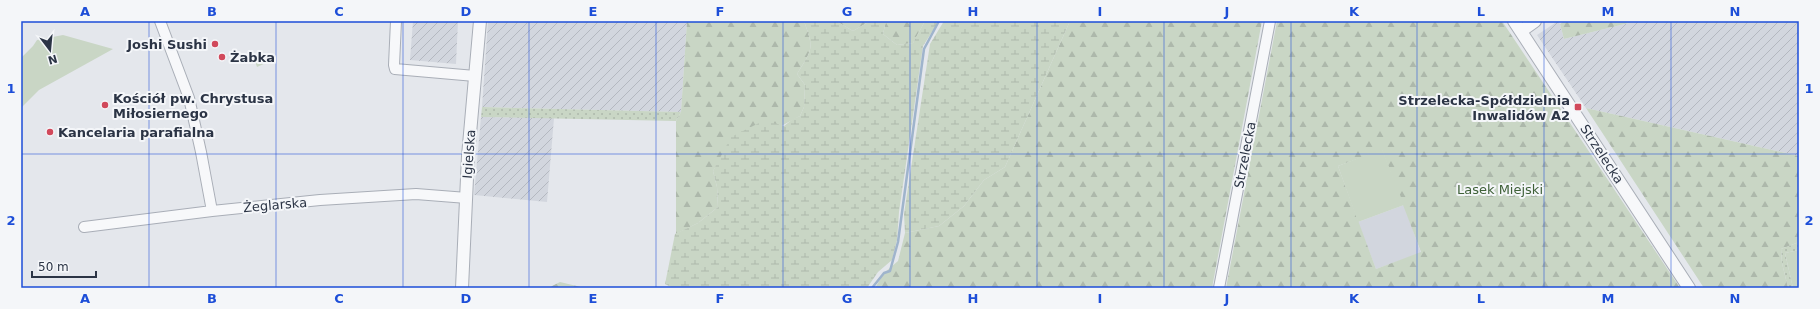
<svg xmlns="http://www.w3.org/2000/svg" width="1820" height="309" font-family="'DejaVu Sans',sans-serif">
  <style>
    .built { fill: #d2d6de }
    .industrial { fill: url(#industrial-furrows) }
    .grass { fill: url(#grass-dots) }
    .forest { fill: url(#forest-firs); fill-rule: evenodd }
    .wetland { fill: url(#wetland-marsh) }
    .green { fill: #c9d6c5 }
    .lines { fill: none; stroke-linecap: round; stroke-linejoin: round }
    .stream { stroke: #9fb4cc; stroke-width: 2.5 }
    .minor-casing { stroke: #a9aeb7; stroke-width: 12 }
    .tertiary-casing { stroke: #a9aeb7; stroke-width: 14 }
    .minor { stroke: #f7f8fa; stroke-width: 10 }
    .tertiary { stroke: #f7f8fa; stroke-width: 12 }
    .grid { fill: none; stroke: #1d4ed8; stroke-width: 1; stroke-opacity: 0.55 }
    .poi-dot { fill: #d1495b; stroke: #f4f6f9; stroke-width: 1.5 }
    .labels { text-anchor: middle; dominant-baseline: central; stroke-width: 4; stroke-linejoin: round; paint-order: stroke }
    .poi-label { font-size: 13px; font-weight: bold; fill: #2b3445; stroke: #f4f6f9; text-anchor: start }
    .street-label { font-size: 13px; fill: #2b3445; stroke: #f4f6f9 }
    .park-label { font-size: 13px; fill: #3f6138; stroke: #f4f6f9 }
    .neatline { fill: none; stroke: #1d4ed8; stroke-width: 1.5 }
    .grid-label { font-size: 13px; text-anchor: middle; font-weight: bold; fill: #1d4ed8 }
  </style>
  <defs>
    <pattern id="industrial-furrows" width="10" height="10" patternUnits="userSpaceOnUse"><rect width="10" height="10" fill="#d2d6de"/><path d="M-1 1l2-2M0 10L10 0M9 11l2-2" fill="none" stroke="#b4b8c0"/></pattern>
    <pattern id="grass-dots" width="8" height="8" patternUnits="userSpaceOnUse"><rect width="8" height="8" fill="#c9d6c5"/><path d="M2 2h.1M6 6h.1" fill="none" stroke="#adb8ab" stroke-width="1.8" stroke-linecap="round"/></pattern>
    <pattern id="forest-firs" width="22" height="20" patternUnits="userSpaceOnUse"><rect width="22" height="20" fill="#c9d6c5"/><path d="M5 1l3.5 6h-7zM16 11l3.5 6h-7z" fill="#adb8ab"/></pattern>
    <pattern id="wetland-marsh" width="20" height="14" patternUnits="userSpaceOnUse"><rect width="20" height="14" fill="#c9d6c5"/><path d="M1 5h8M5 5V1M11 12h8M15 12V8" fill="none" stroke="#adb8ab"/></pattern>
  </defs>
  <rect width="100%" height="100%" fill="#e4e7ec"/>
  <path class="built" d="M 1404,205 L 1421,253 L 1376,269 L 1358,222 Z"/>
  <path class="industrial" d="M 413,21 L 458,21 L 456,64 L 410,60 Z
    M 488,21 L 687,21 L 681,112 L 482,107 Z
    M 1558,21 L 1560,24 L 1564,39 L 1637,21 L 1799,21 L 1799,156 L 1586,108 L 1537,35 Z
    M 481,117 L 554,118 L 547,202 L 474,195 Z"/>
  <path class="grass" d="M 482,107 L 681,112 L 676,121 L 481,117 Z
    M 1799,242 L 1799,250 L 1785,253 L 1793,288 L 1788,288 L 1782,263 L 1781,249 Z"/>
  <path class="forest" d="M 687,21 L 804,21 C 814,49 813,48 797,74 L 805,85 L 804,107 L 800,116 L 721,158 L 713,171 L 717,187 L 718,207 L 698,223 L 676,234 L 676,121 L 681,112 Z
    M 836,21 L 870,21 L 853,31 Z
    M 880,21 L 925,21 L 913,43 L 897,45 L 883,34 L 886,21 Z
    M 1070,21 L 1262,21 L 1212,288 L 875,288 L 884,273 L 898,261 L 905,233 L 939,226 L 964,206 L 984,180 L 1005,167 Z
    M 1277,21 L 1502,21 L 1680,288 L 1226,288 ZM 1382,150 L 1421,252 L 1376,269 L 1338,166 Z
    M 1564,21 L 1637,21 L 1564,39 L 1560,24 Z
    M 1586,108 L 1799,156 L 1799,242 L 1781,249 L 1782,263 L 1788,288 L 1704,288 Z
    M 560,282 L 585,288 L 548,288 Z"/>
  <path class="wetland" d="M 804,21 L 836,21 L 853,31 L 870,21 L 886,21 L 883,34 L 897,45 L 913,43 L 925,21 L 939,21 L 923,46 L 899,212 L 897,240 L 892,260 L 878,272 L 867,288 L 673,288 L 665,284 L 675,234 L 698,223 L 718,207 L 717,187 L 713,171 L 731,137 L 765,120 L 784,126 L 793,119 L 800,116 L 804,107 L 805,85 L 797,74 C 813,48 814,49 804,21 Z
    M 944,21 L 1070,21 L 1005,167 L 984,180 L 964,206 L 939,226 L 905,233 L 904,214 L 930,44 Z"/>
  <path class="green" d="M 63,35 L 113,49 L 39,90 L 21,108 L 21,58 L 33,46 L 37,40 Z
    M 261,54 L 268,62 L 257,67 L 253,56 Z
    M 1382,149 L 1404,205 L 1358,222 L 1338,166 Z
    M 1799,250 L 1799,288 L 1793,288 L 1785,253 Z"/>
  <g class="lines">
    <path class="stream" d="M 872,288 L 884,273 L 890,271 L 898,242 L 924,49 L 939,21"/>
    <defs>
      <path id="minor" d="M 160,21 L 189,98 L 201,152 L 212,211
        M 396,21 L 394,65 L 395,69 L 475,76
        M 84,227 L 212,211 L 320,200 L 416,194 L 467,198
        M 1219,288 L 1270,21"/>
      <path id="tertiary" d="M 1514,21 L 1689,288
        M 1521,31 L 1535,21
        M 462,288 L 468,156 L 480,21"/>
    </defs>
    <use href="#minor" class="minor-casing"/>
    <use href="#tertiary" class="tertiary-casing"/>
    <use href="#minor" class="minor"/>
    <use href="#tertiary" class="tertiary"/>
  </g>
  <path class="grid" d="M 149,21 L 149,288M 276,21 L 276,288M 403,21 L 403,288M 529,21 L 529,288M 656,21 L 656,288M 783,21 L 783,288M 910,21 L 910,288M 1037,21 L 1037,288M 1164,21 L 1164,288M 1291,21 L 1291,288M 1417,21 L 1417,288M 1544,21 L 1544,288M 1671,21 L 1671,288M 21,154 L 1799,154"/>
  <g class="poi-dot">
    <circle cx="215" cy="44" r="4"/>
    <circle cx="222" cy="57" r="4"/>
    <circle cx="105" cy="105" r="4"/>
    <rect x="1574" y="103" width="8" height="8" rx="2"/>
    <circle cx="50" cy="132" r="4"/>
  </g>
  <g class="labels">
    <g class="poi-label">
      <text x="207" y="44" text-anchor="end">Joshi Sushi</text>
      <text x="230" y="57">Żabka</text>
      <text x="113" y="98">Kościół pw. Chrystusa<tspan x="113" dy="15">Miłosiernego</tspan></text>
      <text x="1570" y="100" text-anchor="end">Strzelecka-Spółdzielnia<tspan x="1570" dy="15">Inwalidów A2</tspan></text>
      <text x="58" y="132">Kancelaria parafialna</text>
    </g>
    <g class="street-label">
      <text transform="translate(469 154) rotate(-86)">Igielska</text>
      <text transform="translate(1602 154) rotate(57)">Strzelecka</text>
      <text transform="translate(1245 155) rotate(-79)">Strzelecka</text>
      <text transform="translate(275 205) rotate(-5)">Żeglarska</text>
    </g>
    <g class="park-label">
      <text x="1500" y="189">Lasek Miejski</text>
    </g>
  </g>
  <rect width="1820" height="309" fill="none" stroke="#f4f6f9" stroke-width="44"/>
  <g transform="translate(50 50) rotate(164)" stroke="#f4f6f9" stroke-width="3" paint-order="stroke">
  <path d="M0-3L7 15L0 10L-7 15Z" fill="#2b3445"/>
  <text y="-6" font-size="11" font-weight="bold" text-anchor="middle" fill="#2b3445">N</text>
  </g>
  <path d="M32 271v6h64v-6" fill="none" stroke="#2b3445" stroke-width="2"/>
  <text x="38" y="271" font-size="12" fill="#2b3445" stroke="#f4f6f9" stroke-width="3" paint-order="stroke">50 m</text>
  <rect x="22" y="22" width="1776" height="265" class="neatline"/>
  <g class="grid-label">
    <text x="85" y="16">A</text>
    <text x="212" y="16">B</text>
    <text x="339" y="16">C</text>
    <text x="466" y="16">D</text>
    <text x="593" y="16">E</text>
    <text x="720" y="16">F</text>
    <text x="847" y="16">G</text>
    <text x="973" y="16">H</text>
    <text x="1100" y="16">I</text>
    <text x="1227" y="16">J</text>
    <text x="1354" y="16">K</text>
    <text x="1481" y="16">L</text>
    <text x="1608" y="16">M</text>
    <text x="1735" y="16">N</text>
    <text x="11" y="93">1</text>
    <text x="1809" y="93">1</text>
    <text x="11" y="225">2</text>
    <text x="1809" y="225">2</text>
    <text x="85" y="303">A</text>
    <text x="212" y="303">B</text>
    <text x="339" y="303">C</text>
    <text x="466" y="303">D</text>
    <text x="593" y="303">E</text>
    <text x="720" y="303">F</text>
    <text x="847" y="303">G</text>
    <text x="973" y="303">H</text>
    <text x="1100" y="303">I</text>
    <text x="1227" y="303">J</text>
    <text x="1354" y="303">K</text>
    <text x="1481" y="303">L</text>
    <text x="1608" y="303">M</text>
    <text x="1735" y="303">N</text>
  </g>
</svg>
